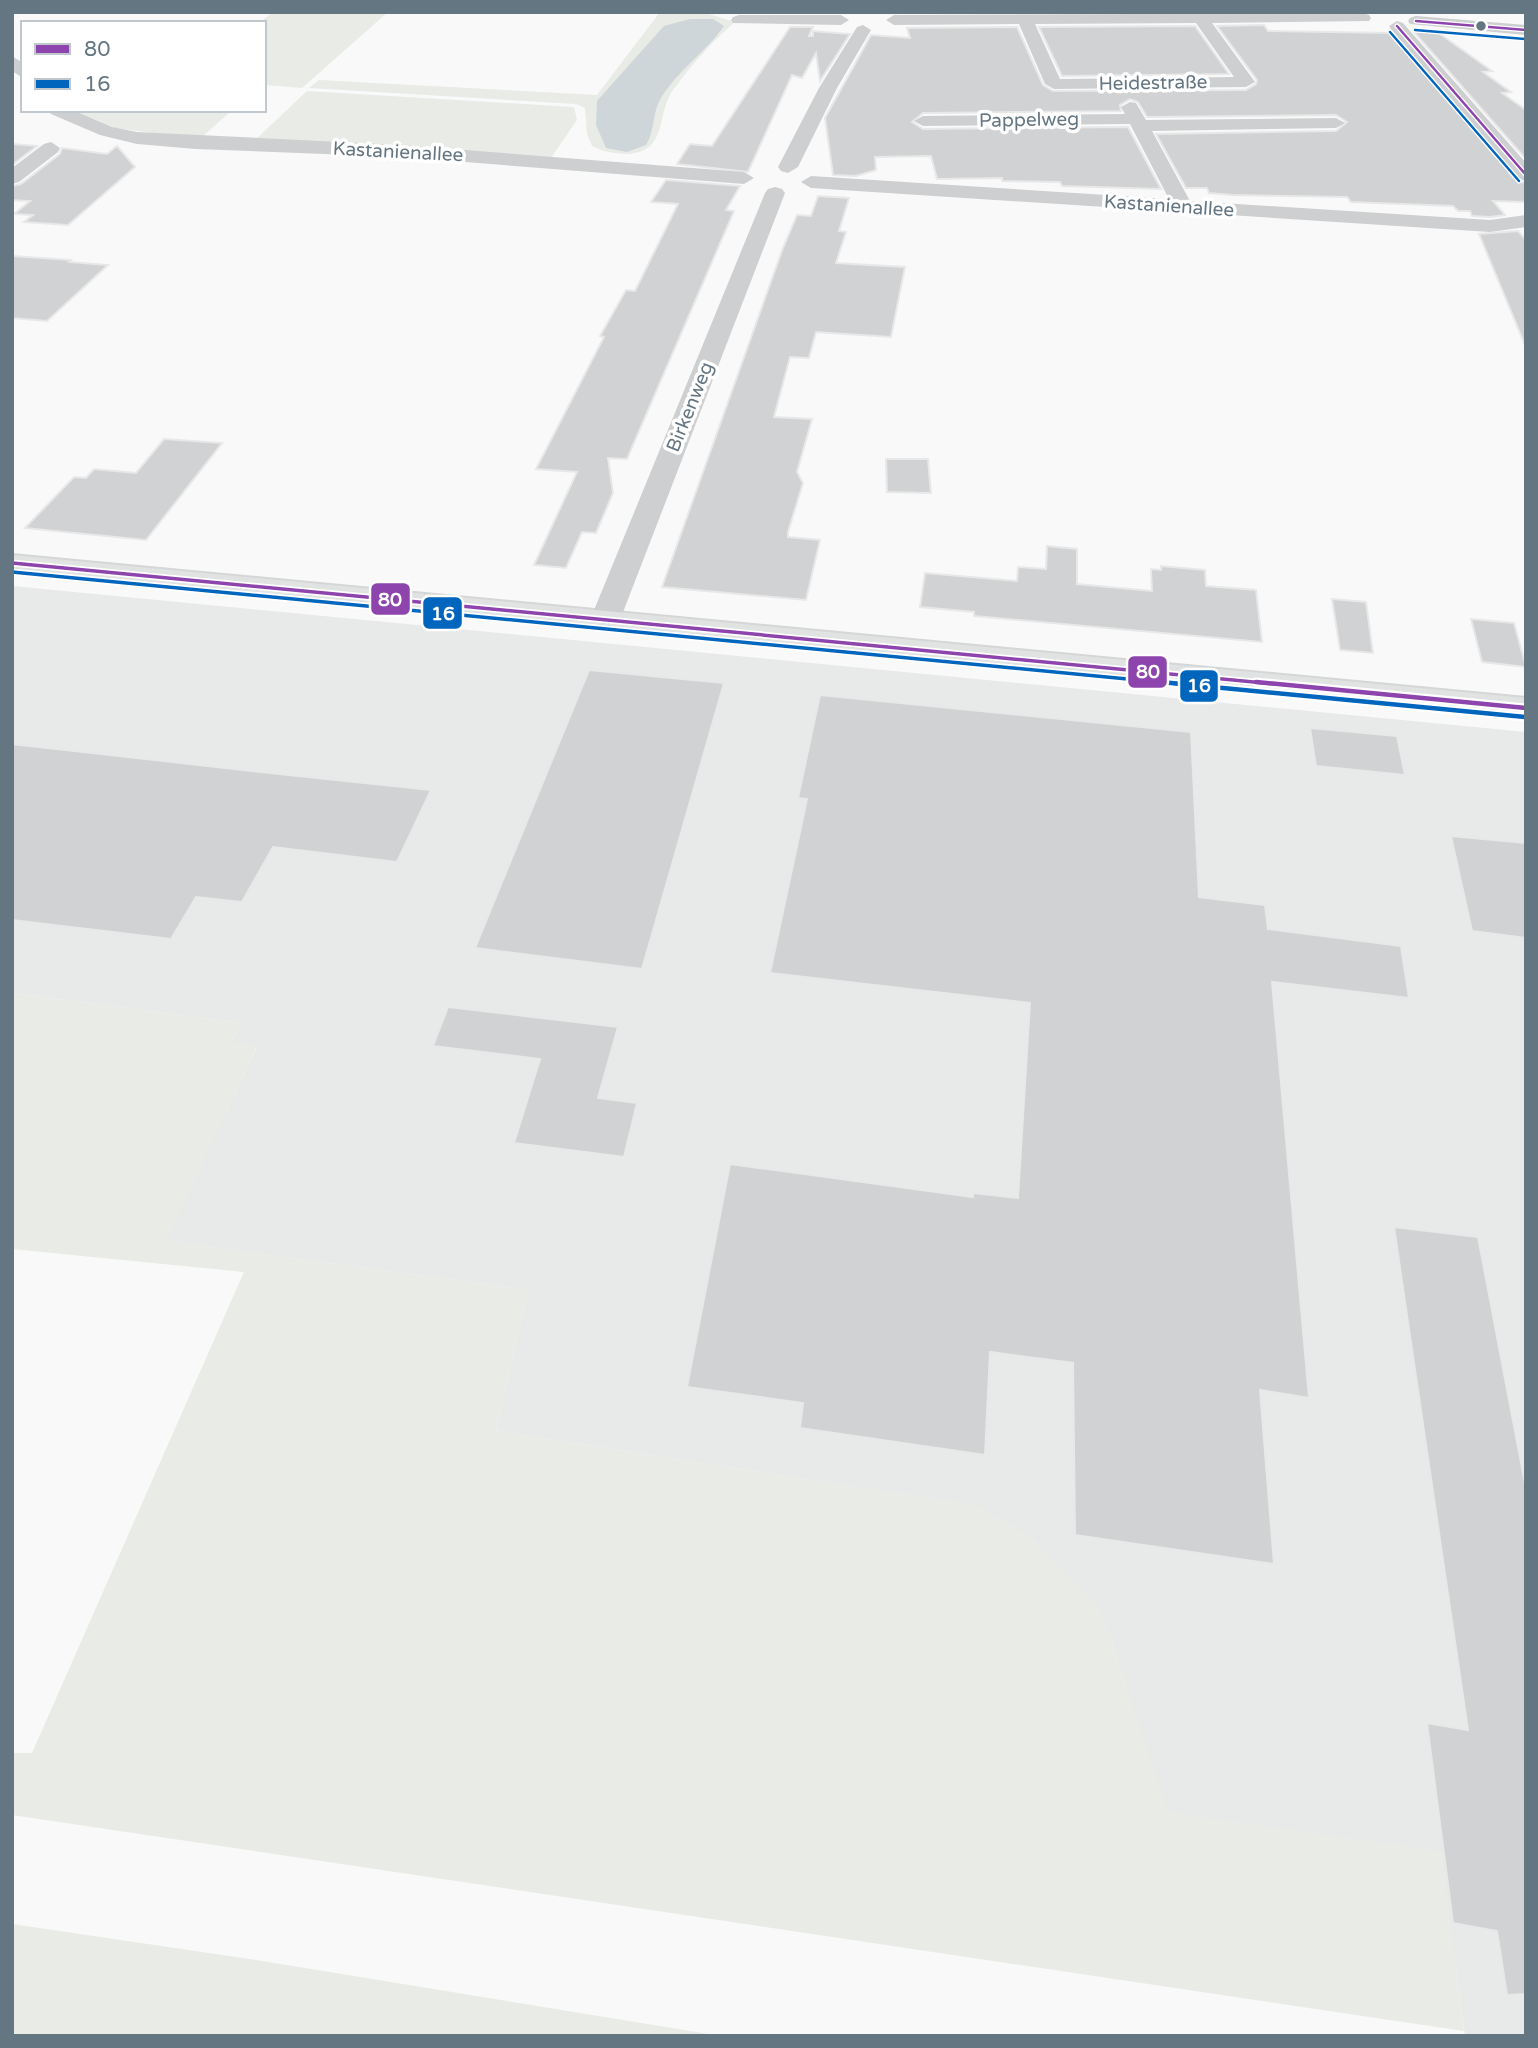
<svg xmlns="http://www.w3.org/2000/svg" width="1538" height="2048" font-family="'Varela Round',sans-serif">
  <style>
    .built { fill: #e8e9e9 }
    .green { fill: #e8ebe6 }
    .water { fill: #ced6d9 }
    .building { fill: #d0d2d3; stroke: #e8e8e8; stroke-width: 2 }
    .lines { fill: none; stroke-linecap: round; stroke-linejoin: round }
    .secondary-casing { stroke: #d5d6d7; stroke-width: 4 }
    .street { fill: #cecfd0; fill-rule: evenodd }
    .secondary { fill: #e1e2e2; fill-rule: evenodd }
    .bus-1-far2-casing { stroke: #fff; stroke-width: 5 }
    .bus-1-far1-casing { stroke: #fff; stroke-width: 7 }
    .bus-1-casing { stroke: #fff; stroke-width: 9 }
    .bus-2-far2-casing { stroke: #fff; stroke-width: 5 }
    .bus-2-far1-casing { stroke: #fff; stroke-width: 7 }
    .bus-2-casing { stroke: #fff; stroke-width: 9 }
    .bus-1-far2 { stroke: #8e44ad; stroke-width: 2.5 }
    .bus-1-far1 { stroke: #8e44ad; stroke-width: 3.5 }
    .bus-1 { stroke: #8e44ad; stroke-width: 4.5 }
    .bus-2-far2 { stroke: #0065bd; stroke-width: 2.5 }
    .bus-2-far1 { stroke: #0065bd; stroke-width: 3.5 }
    .bus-2 { stroke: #0065bd; stroke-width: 4.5 }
    .bus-dot { fill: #657683; stroke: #fff; stroke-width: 2.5 }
    .labels { text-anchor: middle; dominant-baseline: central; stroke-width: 7; stroke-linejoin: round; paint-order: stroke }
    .far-street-label { font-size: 19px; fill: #657683; stroke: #fff }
    .line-badge { stroke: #fff; stroke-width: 2.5 }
    .badge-label { font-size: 19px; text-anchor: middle; font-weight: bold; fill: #fff }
  </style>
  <rect width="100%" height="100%" fill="#f9f9f9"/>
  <path class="built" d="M 12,586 L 1526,732 L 1526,2036 L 1465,2036 L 1440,1852 L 1167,1813 L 1112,1642 L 1096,1605 L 1029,1537 L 977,1506 L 496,1431 L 528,1290 L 165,1241 L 257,1047 L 231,1043 L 241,1023 L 12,993 Z"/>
  <path class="green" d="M 273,12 L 388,12 L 302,88 L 264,85 L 264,23 L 259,23 Z
    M 660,12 L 702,12 L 735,22 C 713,40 690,67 673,90 C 656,114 668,151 629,154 C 616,154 604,152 592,146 L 587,134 L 585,108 L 576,104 L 309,88 L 319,80 L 597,95 Z
    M 307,91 L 574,107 L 577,120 L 551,158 L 253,142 Z
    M 74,110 L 232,110 L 200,139 L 115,128 Z
    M 12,993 L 241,1023 L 231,1043 L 257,1046 L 166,1241 L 528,1290 L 496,1431 L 978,1506 L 1029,1537 L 1096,1604 L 1112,1642 L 1168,1813 L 1441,1852 L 1464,2031 L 12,1815 L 12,1753 L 32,1753 L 244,1272 L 12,1249 Z
    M 12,1924 L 256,1960 L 721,2036 L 12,2036 Z"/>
  <path class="water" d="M 690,19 L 713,19 L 724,26 C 706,52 678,70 661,98 C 652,112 655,131 646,145 L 627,152 L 606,148 L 596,125 L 597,101 L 664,26 Z"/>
  <path class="building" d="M 1264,25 L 1268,31 L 1391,33 L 1517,181 L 1526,183 L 1526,202 L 1493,201 L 1505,215 L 1490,217 L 1472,216 L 1470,211 L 1458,211 L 1453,206 L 1351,202 L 1347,197 L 1233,195 L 1209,193 L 1207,188 L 1186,188 L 1156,134 L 1336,131 L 1347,122 L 1336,115 L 1147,117 L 1138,102 L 1130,99 L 1120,105 L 1121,111 L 923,113 L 912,122 L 923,129 L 1128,127 L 1161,189 L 1062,186 L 1060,182 L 1002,181 L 1002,178 L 937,179 L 931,156 L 875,157 L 876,170 L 856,176 L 833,175 L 825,118 L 871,35 L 910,38 L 907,28 L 1017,27 L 1043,85 L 1053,91 L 1246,90 L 1256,84 L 1257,80 L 1217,26 Z
    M 1195,26 L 1229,74 L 1062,76 L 1039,27 Z
    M 790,27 L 813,27 L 809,36 L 813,36 L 813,31 L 850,34 L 820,81 L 816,53 L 802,78 L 792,75 L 748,172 L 677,164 L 690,144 L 712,146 Z
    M 1436,31 L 1492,71 L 1483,72 L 1511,92 L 1502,93 L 1526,110 L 1526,159 L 1414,32 Z
    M 12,144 L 37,146 L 12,165 Z
    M 117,146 L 135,167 L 68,225 L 24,222 L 33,215 L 14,214 L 30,201 L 12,200 L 12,186 L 21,184 L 60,154 L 62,148 L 107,154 Z
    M 666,180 L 740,186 L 726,210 L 734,211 L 627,459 L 608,458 L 613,493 L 596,533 L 582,532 L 566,568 L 534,565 L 577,472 L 536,469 L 604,337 L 600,336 L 626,290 L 635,291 L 678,204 L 651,202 Z
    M 818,196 L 849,198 L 839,231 L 846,232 L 836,263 L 905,267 L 891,337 L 816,332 L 809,358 L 790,357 L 774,417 L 812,419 L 797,472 L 803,483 L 788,532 L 788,537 L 820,540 L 806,600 L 662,587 L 783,248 L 797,215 L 811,216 Z
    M 1518,231 L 1526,240 L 1525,345 L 1479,234 Z
    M 12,256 L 71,260 L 69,262 L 108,265 L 47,321 L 12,318 Z
    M 164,439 L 222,443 L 146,540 L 25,528 L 74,477 L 86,478 L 94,469 L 136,473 Z
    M 886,459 L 928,459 L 931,493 L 887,492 Z
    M 1047,546 L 1077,549 L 1077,584 L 1152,591 L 1151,569 L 1161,570 L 1161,566 L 1205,570 L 1206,586 L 1256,590 L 1262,642 L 974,616 L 974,612 L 920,607 L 925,573 L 1017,581 L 1018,567 L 1046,569 Z
    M 1332,599 L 1366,602 L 1373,653 L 1340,650 Z
    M 1471,619 L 1514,623 L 1526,667 L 1482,662 Z
    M 589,670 L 724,683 L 642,969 L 475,948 Z
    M 820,695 L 1191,732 L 1199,897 L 1265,905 L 1268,929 L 1401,946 L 1409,998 L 1272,982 L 1309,1398 L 1260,1390 L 1274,1564 L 1075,1535 L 1073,1363 L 990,1352 L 985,1455 L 800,1428 L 803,1403 L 687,1387 L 730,1164 L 973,1197 L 973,1193 L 1018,1198 L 1030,1003 L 770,973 L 807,799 L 798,798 Z
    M 1310,728 L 1397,736 L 1405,775 L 1316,766 Z
    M 12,744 L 279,774 L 431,790 L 397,862 L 273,847 L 242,902 L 196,897 L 171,939 L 12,920 Z
    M 1451,836 L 1526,843 L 1526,938 L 1472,931 Z
    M 448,1007 L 618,1027 L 598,1098 L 637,1103 L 624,1157 L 514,1143 L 540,1059 L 433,1046 Z
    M 1394,1227 L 1478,1237 L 1526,1489 L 1526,1994 L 1507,1995 L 1497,1931 L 1453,1923 L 1427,1723 L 1468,1730 Z"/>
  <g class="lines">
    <defs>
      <path id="secondary" d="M 12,555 L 1526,698 L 1526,718 L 12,571 Z"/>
    </defs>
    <use href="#secondary" class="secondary-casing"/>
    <path class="street" d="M 1363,13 L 1369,15 L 1371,18 L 1369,21 L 1212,23 L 1255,82 L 1246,87 L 1054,89 L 1045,84 L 1019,24 L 894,25 L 886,20 L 894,15 ZM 1196,23 L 1234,77 L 1060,79 L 1035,24 Z
      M 739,15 L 841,15 L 849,20 L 841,25 L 733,23 L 731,20 L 733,17 Z
      M 1416,16 L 1526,25 L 1526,35 L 1410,24 L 1408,21 L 1410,18 Z
      M 1397,21 L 1403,23 L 1526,163 L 1526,181 L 1519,179 L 1391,29 L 1389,26 Z
      M 863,25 L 871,30 L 837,88 L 798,167 L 788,173 L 781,171 L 778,167 L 819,88 L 857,27 Z
      M 12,56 L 23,63 L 23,78 L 12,71 Z
      M 1130,102 L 1136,103 L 1146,120 L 1336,118 L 1345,123 L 1336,128 L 1152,131 L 1190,201 L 1490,220 L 1526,215 L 1526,227 L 1490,232 L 811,188 L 801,182 L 811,176 L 1169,199 L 1130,124 L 923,126 L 914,121 L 923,116 L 1125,114 L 1121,107 Z
      M 48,110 L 73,110 L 112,127 L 137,132 L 401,145 L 744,172 L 754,178 L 744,184 L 401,157 L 196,149 L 137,144 L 100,135 L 51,114 Z
      M 51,142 L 60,148 L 58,152 L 19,182 L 12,184 L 12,168 L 44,144 Z
      M 775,187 L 782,189 L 785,193 L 620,620 L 615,626 L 605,629 L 595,626 L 590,620 L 765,193 L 768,189 Z"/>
    <use href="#secondary" class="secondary"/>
    <defs>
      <path id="bus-1-far2" d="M 1416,21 L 1526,30
        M 1397,26 L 1526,175"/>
      <path id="bus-1-far1" d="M 12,563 L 1274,684"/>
      <path id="bus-1" d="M 1256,682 L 1526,708"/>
      <path id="bus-2-far2" d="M 1415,30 L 1525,39
        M 1390,32 L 1519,181"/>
      <path id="bus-2-far1" d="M 12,572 L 1179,684"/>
      <path id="bus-2" d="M 1161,682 L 1525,717"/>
    </defs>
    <use href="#bus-1-far2" class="bus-1-far2-casing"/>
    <use href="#bus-1-far1" class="bus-1-far1-casing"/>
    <use href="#bus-1" class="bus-1-casing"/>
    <use href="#bus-2-far2" class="bus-2-far2-casing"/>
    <use href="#bus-2-far1" class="bus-2-far1-casing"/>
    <use href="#bus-2" class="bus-2-casing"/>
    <use href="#bus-1-far2" class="bus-1-far2"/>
    <use href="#bus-1-far1" class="bus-1-far1"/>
    <use href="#bus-1" class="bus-1"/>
    <use href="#bus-2-far2" class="bus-2-far2"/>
    <use href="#bus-2-far1" class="bus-2-far1"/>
    <use href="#bus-2" class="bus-2"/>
  </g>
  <circle class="bus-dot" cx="1481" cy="26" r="6"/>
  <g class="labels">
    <g class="far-street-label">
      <text transform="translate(1153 83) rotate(-1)">Heidestraße</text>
      <text transform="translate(1029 120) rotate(-1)">Pappelweg</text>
      <text transform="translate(398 152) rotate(3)">Kastanienallee</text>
      <text transform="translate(1169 206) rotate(4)">Kastanienallee</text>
      <text transform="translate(690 407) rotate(-68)">Birkenweg</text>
    </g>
  </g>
  <g class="line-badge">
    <rect x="370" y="582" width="41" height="34" rx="7" fill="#8e44ad"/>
    <rect x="422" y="596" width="41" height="34" rx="7" fill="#0065bd"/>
    <rect x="1127" y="655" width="41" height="34" rx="7" fill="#8e44ad"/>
    <rect x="1179" y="669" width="40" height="34" rx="7" fill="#0065bd"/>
  </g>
  <g class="badge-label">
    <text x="390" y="606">80</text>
    <text x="443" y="620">16</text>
    <text x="1148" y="678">80</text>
    <text x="1199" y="692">16</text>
  </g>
  <rect width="1538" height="2048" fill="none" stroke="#657683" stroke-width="28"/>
  <rect x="21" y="21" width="245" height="91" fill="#ffffff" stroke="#c1c8cd" stroke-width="2"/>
  <rect x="35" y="44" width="35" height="10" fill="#8e44ad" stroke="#c1c8cd" stroke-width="2"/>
  <text x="84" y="56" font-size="21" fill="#657683">80</text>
  <rect x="35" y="79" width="35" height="10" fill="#0065bd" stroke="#c1c8cd" stroke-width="2"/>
  <text x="84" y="91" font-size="21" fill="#657683">16</text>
</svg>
